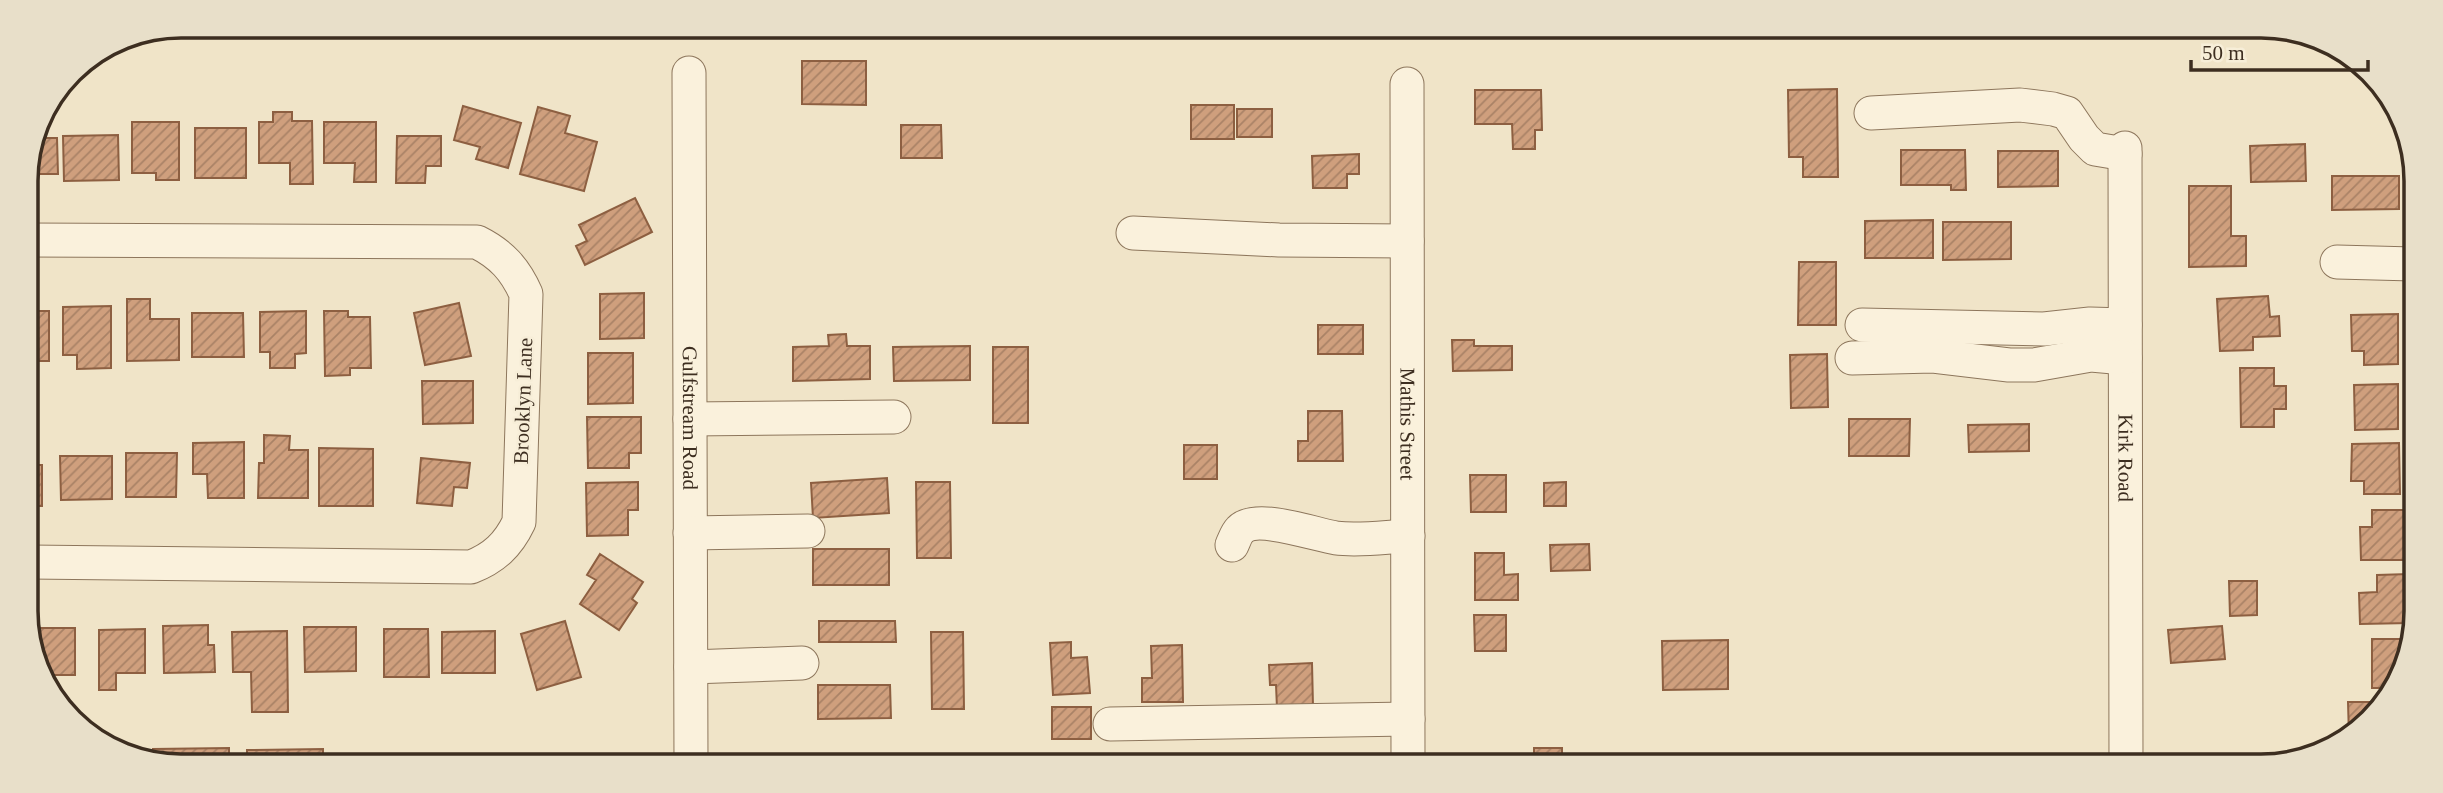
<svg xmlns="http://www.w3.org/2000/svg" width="2443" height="793" font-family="'Times New Roman',serif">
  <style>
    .building { fill: url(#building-hatch); stroke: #8d5f41; stroke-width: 2 }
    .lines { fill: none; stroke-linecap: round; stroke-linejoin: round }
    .minor-casing { stroke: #8d765c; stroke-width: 35 }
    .minor { stroke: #faf1dc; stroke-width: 33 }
    .labels { text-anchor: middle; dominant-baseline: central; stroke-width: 5; stroke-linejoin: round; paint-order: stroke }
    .street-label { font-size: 21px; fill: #3d2e20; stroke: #f7eed8 }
    .rim { fill: none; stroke: #3d2e20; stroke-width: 3.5 }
  </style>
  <defs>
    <pattern id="building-hatch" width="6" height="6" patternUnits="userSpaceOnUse" patternTransform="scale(1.75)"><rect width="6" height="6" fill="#cf9f7d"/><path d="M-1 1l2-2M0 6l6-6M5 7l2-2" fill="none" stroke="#a98266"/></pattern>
  </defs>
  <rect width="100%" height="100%" fill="#f0e4c8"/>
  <path class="building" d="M 802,61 L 866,61 L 866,105 L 802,104 Z
    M 1837,89 L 1838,177 L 1803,177 L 1803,157 L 1789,157 L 1788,90 Z
    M 1475,90 L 1541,90 L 1542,130 L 1535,130 L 1535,149 L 1513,149 L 1512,124 L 1475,124 Z
    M 1191,105 L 1234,105 L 1234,139 L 1191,139 Z
    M 463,106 L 521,123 L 508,168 L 476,159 L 480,147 L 454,140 Z
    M 538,107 L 570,116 L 565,133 L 597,142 L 584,191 L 520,174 Z
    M 1237,109 L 1272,109 L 1272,137 L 1237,137 Z
    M 273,112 L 292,112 L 292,121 L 312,121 L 313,184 L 290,184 L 290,163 L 259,163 L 259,122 L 273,122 Z
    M 39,120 L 45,120 L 45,138 L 57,138 L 58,174 L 27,174 Z
    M 132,122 L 179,122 L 179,180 L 156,180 L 156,173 L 132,173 Z
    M 324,122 L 376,122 L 376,182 L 354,182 L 355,163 L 324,163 Z
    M 901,125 L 941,125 L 942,158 L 901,158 Z
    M 195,128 L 246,128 L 246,178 L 195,178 Z
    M 118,135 L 119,180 L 64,181 L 63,136 Z
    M 397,136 L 441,136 L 441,166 L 426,166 L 425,183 L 396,183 Z
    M 2305,144 L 2306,181 L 2251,182 L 2250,146 Z
    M 1901,150 L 1965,150 L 1966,190 L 1951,190 L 1951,185 L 1901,185 Z
    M 1998,151 L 2058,151 L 2058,186 L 1998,187 Z
    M 1359,154 L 1359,174 L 1347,174 L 1347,188 L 1313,188 L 1312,156 Z
    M 2332,176 L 2399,176 L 2399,209 L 2332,210 Z
    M 2189,186 L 2231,186 L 2231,236 L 2246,236 L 2246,266 L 2189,267 Z
    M 635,198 L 652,232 L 585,265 L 576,246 L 587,241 L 579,225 Z
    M 1933,220 L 1933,258 L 1865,258 L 1865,221 Z
    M 1943,222 L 2011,222 L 2011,259 L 1943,260 Z
    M 1799,262 L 1836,262 L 1836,325 L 1798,325 Z
    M 644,293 L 644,338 L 600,339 L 600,294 Z
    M 2268,296 L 2270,317 L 2279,316 L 2280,336 L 2253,337 L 2253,350 L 2220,351 L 2217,299 Z
    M 127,299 L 150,299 L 150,319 L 179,319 L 179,360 L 127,361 Z
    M 459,303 L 471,356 L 425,365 L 414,313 Z
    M 111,306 L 111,368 L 77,369 L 77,355 L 63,355 L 63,307 Z
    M 27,311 L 49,311 L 49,361 L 28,361 Z
    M 306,311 L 306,353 L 295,354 L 295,368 L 270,368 L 270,352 L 260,352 L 260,312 Z
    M 324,311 L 348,311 L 348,317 L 370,317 L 371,368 L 350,368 L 350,375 L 325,376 Z
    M 192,313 L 243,313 L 244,357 L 192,357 Z
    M 2398,314 L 2398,364 L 2364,365 L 2364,351 L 2352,351 L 2351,315 Z
    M 1318,325 L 1363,325 L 1363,354 L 1318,354 Z
    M 846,334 L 847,346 L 870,346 L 870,379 L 793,381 L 793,347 L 829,346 L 828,335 Z
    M 1452,340 L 1474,340 L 1474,346 L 1512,346 L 1512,370 L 1453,371 Z
    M 970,346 L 970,380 L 894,381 L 893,347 Z
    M 993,347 L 1028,347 L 1028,423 L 993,423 Z
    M 588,353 L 633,353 L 633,403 L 588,404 Z
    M 1827,354 L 1828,407 L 1791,408 L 1790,355 Z
    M 2240,368 L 2274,368 L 2274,386 L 2286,386 L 2286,409 L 2274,409 L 2274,427 L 2241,427 Z
    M 422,381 L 473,381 L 473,423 L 423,424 Z
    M 2398,384 L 2398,429 L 2355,430 L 2354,385 Z
    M 1308,411 L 1342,411 L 1343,461 L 1298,461 L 1298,441 L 1308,441 Z
    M 587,417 L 641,417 L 641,453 L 629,453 L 629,468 L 588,468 Z
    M 1849,419 L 1910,419 L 1909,456 L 1849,456 Z
    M 2029,424 L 2029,451 L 1969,452 L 1968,425 Z
    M 264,435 L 290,436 L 289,450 L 308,450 L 308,498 L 258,498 L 259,463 L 264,463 Z
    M 244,442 L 244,498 L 208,498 L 207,474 L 193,474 L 193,443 Z
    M 2399,443 L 2400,494 L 2364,494 L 2364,481 L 2351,481 L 2352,444 Z
    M 1184,445 L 1217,445 L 1217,479 L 1184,479 Z
    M 319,448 L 373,449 L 373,506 L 319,506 Z
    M 126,453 L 177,453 L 176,497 L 126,497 Z
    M 60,456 L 112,456 L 112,499 L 61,500 Z
    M 421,458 L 470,463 L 467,488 L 454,487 L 452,506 L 417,503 Z
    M 28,465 L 42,465 L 42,506 L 28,506 Z
    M 1470,475 L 1506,475 L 1506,512 L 1471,512 Z
    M 887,478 L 889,513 L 813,518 L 811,483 Z
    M 638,482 L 638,510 L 628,510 L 628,535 L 587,536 L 586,483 Z
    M 916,482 L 950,482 L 951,558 L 917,558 Z
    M 1566,482 L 1566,506 L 1544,506 L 1544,483 Z
    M 2372,510 L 2407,510 L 2407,525 L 2412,525 L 2411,560 L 2361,560 L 2360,527 L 2372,527 Z
    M 1589,544 L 1590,570 L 1551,571 L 1550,545 Z
    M 813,549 L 889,549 L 889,585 L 813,585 Z
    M 1475,553 L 1504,553 L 1504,575 L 1518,574 L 1518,600 L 1475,600 Z
    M 600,554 L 643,582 L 632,599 L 637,603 L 619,630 L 580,604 L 596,580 L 587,575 Z
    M 2409,574 L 2410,623 L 2360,624 L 2359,593 L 2377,592 L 2377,575 Z
    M 2229,581 L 2257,581 L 2257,615 L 2230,616 Z
    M 1474,615 L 1506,615 L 1506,651 L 1475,651 Z
    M 565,621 L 581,677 L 537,690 L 521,634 Z
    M 819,621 L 895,621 L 896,642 L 819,642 Z
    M 208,625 L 208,645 L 214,645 L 215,672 L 164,673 L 163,626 Z
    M 2222,626 L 2225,659 L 2171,663 L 2168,630 Z
    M 304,627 L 356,627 L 356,671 L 305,672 Z
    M 29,628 L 75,628 L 75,675 L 46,675 L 46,669 L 43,669 L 29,641 Z
    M 145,629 L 145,673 L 116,673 L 116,690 L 99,690 L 99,630 Z
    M 384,629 L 428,629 L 429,677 L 384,677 Z
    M 287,631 L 288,712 L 252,712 L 251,672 L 233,672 L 232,632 Z
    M 495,631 L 495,673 L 442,673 L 442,632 Z
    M 931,632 L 963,632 L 964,709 L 932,709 Z
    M 2372,639 L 2404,639 L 2404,663 L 2387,688 L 2372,688 Z
    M 1728,640 L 1728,689 L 1663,690 L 1662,641 Z
    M 1071,642 L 1071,658 L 1087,657 L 1090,693 L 1053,695 L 1050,643 Z
    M 1182,645 L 1183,702 L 1142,702 L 1142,678 L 1152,678 L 1151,646 Z
    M 1312,663 L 1313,706 L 1277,708 L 1276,685 L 1270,685 L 1269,665 Z
    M 818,685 L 890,685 L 891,718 L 818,719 Z
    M 2348,702 L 2378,702 L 2356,734 L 2349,737 Z
    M 1052,707 L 1091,707 L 1091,739 L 1052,739 Z
    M 229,748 L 229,762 L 153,761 L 153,749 Z
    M 1534,748 L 1562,748 L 1562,765 L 1534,765 Z
    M 323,749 L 323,762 L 247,762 L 247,750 Z
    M 1703,761 L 1703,765 L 1677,765 L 1677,762 Z"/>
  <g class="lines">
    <defs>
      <g id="minor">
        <path id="s1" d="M 689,73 L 691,763"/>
        <path id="s2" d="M 1407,84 L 1408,764"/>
        <path d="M 1871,113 L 2020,105 L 2053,109 L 2067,113 L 2084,138 L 2095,149 L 2125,154"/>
        <path id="s3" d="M 2125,148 L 2126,766"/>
        <path d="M 1133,233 L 1279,240 L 1407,241"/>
        <path d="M 27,240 L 477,242 C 501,254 515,269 526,294 L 519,522 C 508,545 494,558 471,567 L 29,562"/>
        <path d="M 2337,262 L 2413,264"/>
        <path d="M 1862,325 L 2044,329 L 2090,324 L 2125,325"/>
        <path d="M 1852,358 L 1933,356 L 2009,365 L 2034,365 L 2091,355 L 2125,358"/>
        <path d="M 690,419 L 894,417"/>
        <path d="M 690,533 L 808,531"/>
        <path d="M 1232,545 C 1234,541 1236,534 1240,530 C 1256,513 1316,535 1336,538 C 1359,541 1385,537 1408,536"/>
        <path d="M 691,667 L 802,663"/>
        <path d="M 1110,724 L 1408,719"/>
      </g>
    </defs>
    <use href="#minor" class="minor-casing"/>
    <use href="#minor" class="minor"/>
  </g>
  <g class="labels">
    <g class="street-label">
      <text transform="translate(523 401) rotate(-88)">Brooklyn Lane</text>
      <text stroke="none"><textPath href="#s1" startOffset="345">Gulfstream Road</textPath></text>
      <text stroke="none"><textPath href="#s2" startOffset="340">Mathis Street</textPath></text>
      <text stroke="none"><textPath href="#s3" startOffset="310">Kirk Road</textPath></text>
    </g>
  </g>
  <path d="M0 0H2443V793H0ZM181 38H2261A143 143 0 0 1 2404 181V611A143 143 0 0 1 2261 754H181A143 143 0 0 1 38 611V181A143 143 0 0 1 181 38Z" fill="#e8dfc9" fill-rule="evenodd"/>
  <path class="rim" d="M181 38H2261A143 143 0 0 1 2404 181V611A143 143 0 0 1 2261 754H181A143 143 0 0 1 38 611V181A143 143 0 0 1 181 38Z"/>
  <path d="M2191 60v10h177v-10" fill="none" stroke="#3d2e20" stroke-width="3.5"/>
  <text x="2202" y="60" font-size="21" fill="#3d2e20" stroke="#f7eed8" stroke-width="5" paint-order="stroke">50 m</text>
</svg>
